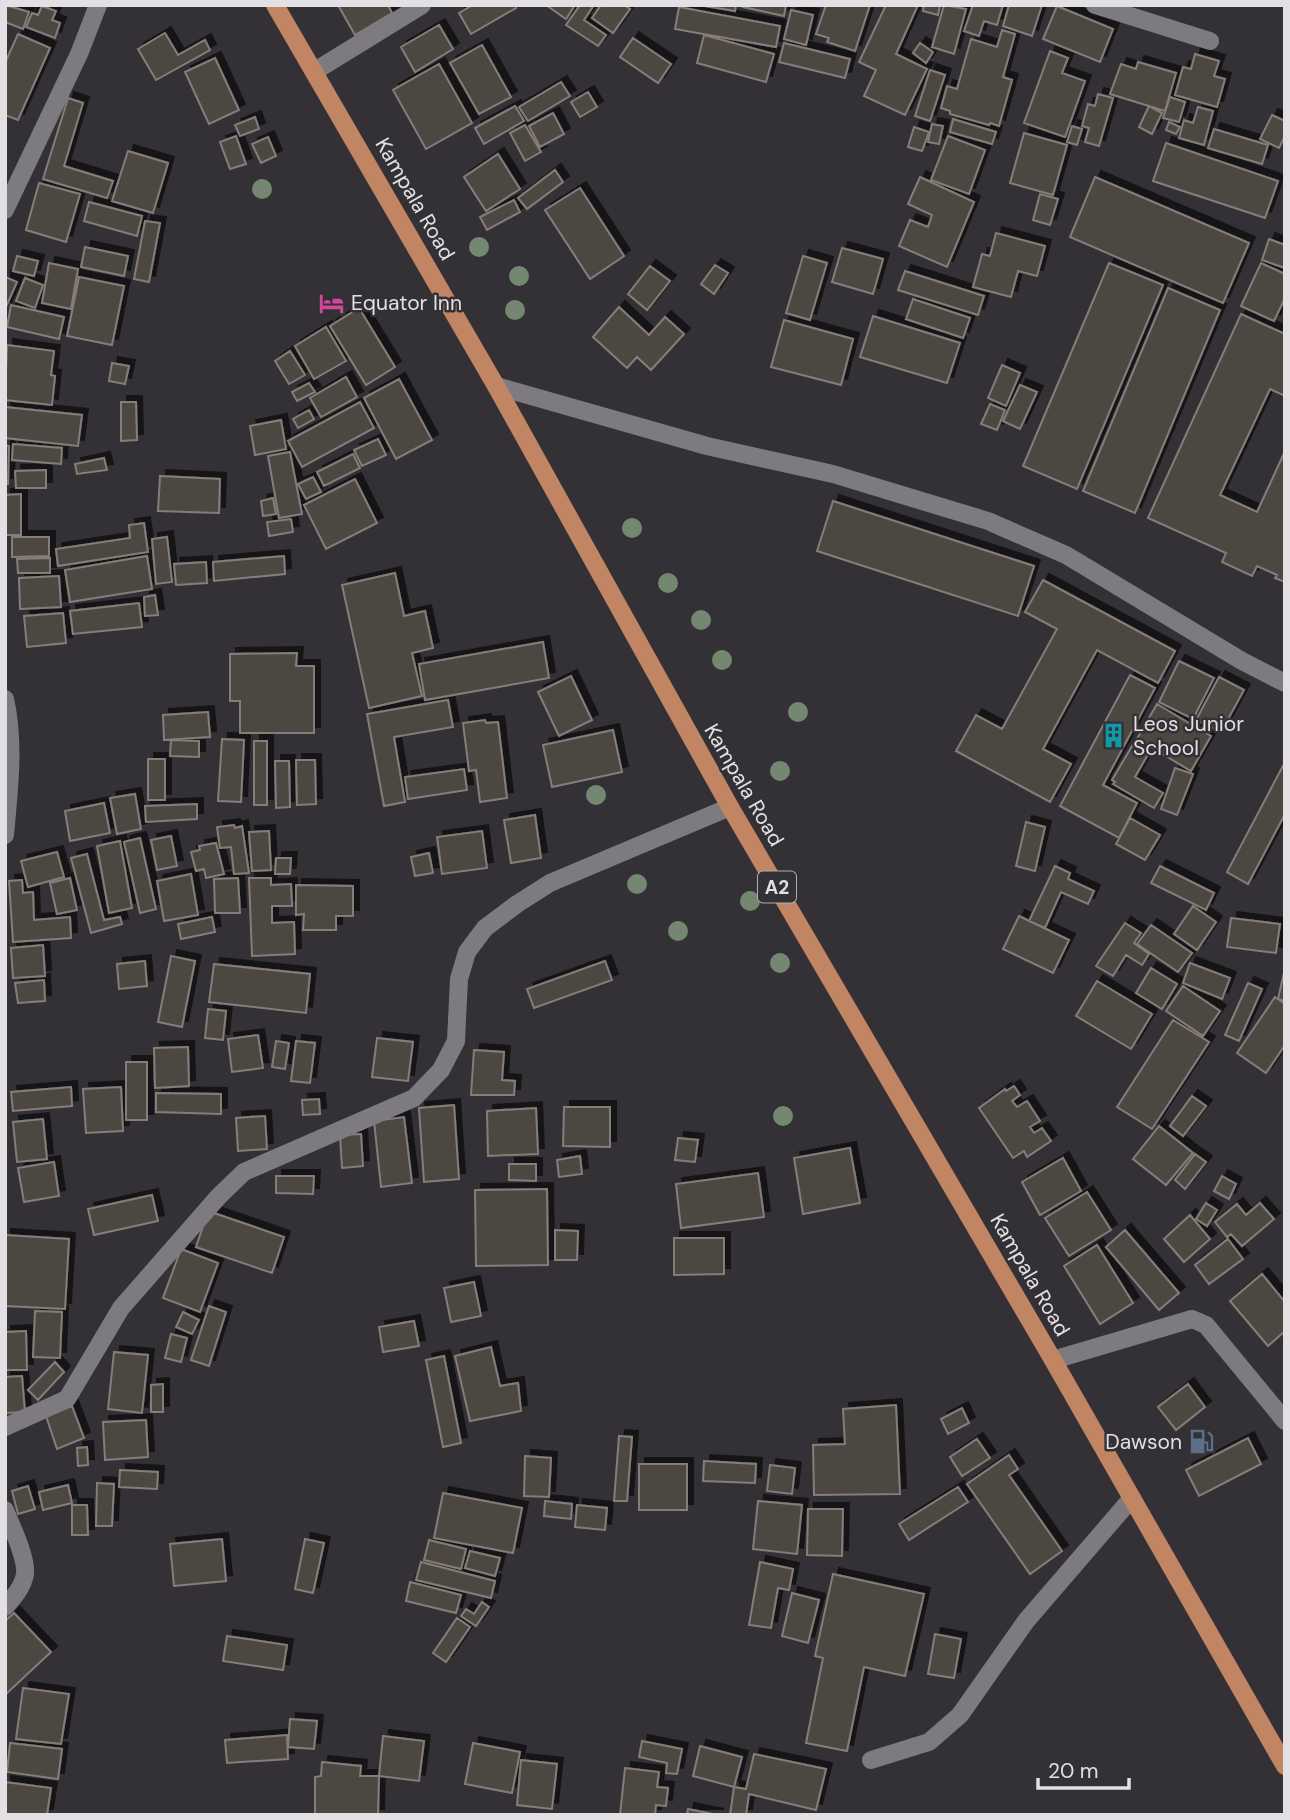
<svg xmlns="http://www.w3.org/2000/svg" width="1290" height="1820" font-family="'DM Sans',sans-serif">
  <style>
    .building { fill: #4d4743; stroke: #847d79; stroke-width: 2; filter: url(#shadow) }
    .lines { fill: none; stroke-linecap: round; stroke-linejoin: round }
    .minor { stroke: #7e7b80; stroke-width: 18 }
    .primary { stroke: #c28564; stroke-width: 18 }
    .tree { fill: #748771 }
    .labels { text-anchor: middle; dominant-baseline: central; stroke-width: 5; stroke-linejoin: round; paint-order: stroke }
    .shield { fill: #343136; stroke: #aeacaf; stroke-width: 2 }
    .shield-label { font-size: 19px; font-weight: bold; fill: #e2e0e3 }
    .street-label { font-size: 21px; fill: #e2e0e3; stroke: #343136 }
    .poi-label { font-size: 21px; fill: #e2e0e3; stroke: #343136; text-anchor: start }
  </style>
  <defs>
    <filter id="shadow"><feDropShadow dx="6" dy="-6" stdDeviation="0" flood-color="#0009"/></filter>
  </defs>
  <rect width="100%" height="100%" fill="#343136"/>
  <path class="building" d="M 5,5 L 29,12 L 23,29 L 5,22 Z
    M 338,5 L 388,5 L 392,13 L 355,35 Z
    M 473,5 L 515,5 L 516,8 L 471,34 L 459,13 Z
    M 546,5 L 575,5 L 566,19 Z
    M 580,5 L 594,5 L 584,20 L 606,35 L 598,46 L 566,25 Z
    M 601,5 L 624,5 L 630,9 L 613,33 L 592,18 Z
    M 699,5 L 736,5 L 735,11 Z
    M 744,5 L 786,5 L 784,16 L 743,7 Z
    M 826,5 L 870,5 L 855,51 L 827,42 L 829,38 L 816,34 Z
    M 886,5 L 918,5 L 896,54 L 927,69 L 905,115 L 864,96 L 876,70 L 859,62 Z
    M 924,5 L 940,5 L 938,15 L 923,11 Z
    M 944,5 L 966,9 L 954,54 L 932,47 Z
    M 973,5 L 1003,5 L 997,25 L 984,21 L 979,36 L 964,31 Z
    M 1009,5 L 1042,5 L 1032,36 L 1003,26 Z
    M 42,6 L 56,11 L 52,20 L 60,23 L 55,38 L 26,27 L 32,13 L 38,15 Z
    M 1057,6 L 1113,29 L 1100,62 L 1043,39 Z
    M 679,7 L 780,26 L 776,47 L 675,29 Z
    M 791,10 L 813,15 L 806,45 L 784,39 Z
    M 439,25 L 453,49 L 415,72 L 401,47 Z
    M 1002,30 L 1015,34 L 1003,77 L 1012,80 L 999,126 L 990,123 L 989,125 L 950,114 L 950,111 L 941,108 L 947,86 L 957,89 L 971,39 L 997,47 Z
    M 165,33 L 178,55 L 205,40 L 210,50 L 156,80 L 138,49 Z
    M 18,34 L 50,48 L 18,120 L 5,115 L 5,63 Z
    M 704,35 L 774,54 L 766,82 L 697,63 Z
    M 633,38 L 671,64 L 658,83 L 620,57 Z
    M 784,43 L 850,59 L 845,78 L 779,62 Z
    M 920,43 L 933,52 L 926,63 L 913,53 Z
    M 482,45 L 511,97 L 479,114 L 450,63 Z
    M 1050,51 L 1068,58 L 1062,73 L 1085,81 L 1065,137 L 1024,123 Z
    M 1195,54 L 1219,61 L 1214,76 L 1225,79 L 1217,107 L 1175,95 L 1183,67 L 1191,69 Z
    M 215,58 L 239,110 L 209,124 L 185,72 Z
    M 1138,62 L 1176,73 L 1165,111 L 1110,94 L 1121,64 L 1136,69 Z
    M 439,64 L 472,123 L 426,149 L 393,90 Z
    M 930,70 L 945,75 L 930,121 L 915,116 Z
    M 561,82 L 570,96 L 528,121 L 519,107 Z
    M 588,92 L 597,107 L 580,117 L 571,102 Z
    M 1098,94 L 1113,98 L 1099,146 L 1085,142 L 1089,128 L 1082,126 L 1088,104 L 1095,106 Z
    M 1170,97 L 1185,102 L 1179,122 L 1163,118 Z
    M 68,98 L 83,103 L 64,166 L 113,181 L 107,198 L 43,179 Z
    M 515,106 L 524,121 L 484,144 L 475,128 Z
    M 1149,106 L 1162,113 L 1152,134 L 1139,127 Z
    M 1198,107 L 1213,111 L 1204,145 L 1179,138 L 1184,120 L 1193,123 Z
    M 553,113 L 564,134 L 540,147 L 529,126 Z
    M 1272,115 L 1285,121 L 1285,136 L 1279,148 L 1260,139 Z
    M 255,117 L 259,129 L 240,136 L 235,125 Z
    M 953,119 L 996,132 L 992,144 L 950,132 Z
    M 1169,122 L 1180,127 L 1176,134 L 1166,130 Z
    M 932,124 L 943,126 L 939,144 L 928,142 Z
    M 525,125 L 541,152 L 525,161 L 510,133 Z
    M 1072,126 L 1082,129 L 1077,145 L 1067,142 Z
    M 914,127 L 929,132 L 922,151 L 908,147 Z
    M 1214,129 L 1268,145 L 1262,164 L 1208,148 Z
    M 1024,133 L 1067,145 L 1053,195 L 1010,183 Z
    M 236,136 L 246,164 L 230,169 L 220,142 Z
    M 948,136 L 985,150 L 969,194 L 931,180 Z
    M 268,137 L 276,156 L 261,163 L 252,144 Z
    M 1166,143 L 1278,181 L 1265,218 L 1153,181 Z
    M 128,151 L 168,163 L 153,213 L 112,201 Z
    M 498,154 L 520,189 L 486,211 L 464,177 Z
    M 555,170 L 563,182 L 527,209 L 518,198 Z
    M 920,177 L 974,202 L 947,267 L 899,246 L 910,220 L 928,227 L 932,215 L 908,204 Z
    M 1095,177 L 1249,243 L 1223,303 L 1070,237 Z
    M 39,183 L 80,194 L 66,242 L 26,230 Z
    M 580,188 L 624,256 L 590,279 L 545,210 Z
    M 1040,194 L 1058,199 L 1050,225 L 1033,220 Z
    M 514,200 L 520,212 L 487,230 L 480,217 Z
    M 89,202 L 142,216 L 137,236 L 84,221 Z
    M 145,221 L 160,223 L 149,282 L 134,279 Z
    M 996,233 L 1045,246 L 1037,276 L 1018,271 L 1011,297 L 973,287 L 982,254 L 990,256 Z
    M 1269,239 L 1285,245 L 1285,268 L 1262,260 Z
    M 85,247 L 128,256 L 124,276 L 81,267 Z
    M 842,248 L 883,259 L 873,294 L 832,282 Z
    M 17,256 L 38,261 L 34,276 L 13,271 Z
    M 803,256 L 827,263 L 810,320 L 786,313 Z
    M 49,263 L 78,269 L 71,309 L 42,303 Z
    M 1109,263 L 1163,285 L 1077,489 L 1023,466 Z
    M 1261,263 L 1285,274 L 1285,298 L 1274,321 L 1241,306 Z
    M 715,265 L 728,273 L 714,294 L 701,284 Z
    M 650,266 L 670,281 L 647,310 L 628,294 Z
    M 905,271 L 984,296 L 978,315 L 898,290 Z
    M 5,277 L 17,282 L 5,309 Z
    M 79,277 L 124,286 L 112,345 L 67,336 Z
    M 25,278 L 43,285 L 35,308 L 16,301 Z
    M 1168,288 L 1220,310 L 1135,513 L 1083,491 Z
    M 913,299 L 970,318 L 963,338 L 906,319 Z
    M 11,305 L 64,317 L 59,339 L 7,327 Z
    M 619,307 L 649,335 L 665,317 L 684,334 L 651,370 L 637,357 L 627,368 L 593,337 Z
    M 359,308 L 395,367 L 366,385 L 330,326 Z
    M 1241,314 L 1285,334 L 1285,396 L 1270,389 L 1220,495 L 1257,512 L 1285,451 L 1285,582 L 1275,578 L 1277,575 L 1257,566 L 1252,576 L 1222,562 L 1226,553 L 1148,518 Z
    M 873,316 L 960,343 L 947,383 L 860,357 Z
    M 784,320 L 853,339 L 841,385 L 771,367 Z
    M 326,327 L 346,361 L 314,379 L 295,346 Z
    M 7,345 L 54,351 L 51,375 L 55,376 L 52,405 L 5,400 Z
    M 290,351 L 305,375 L 289,384 L 275,361 Z
    M 112,363 L 129,366 L 125,384 L 109,381 Z
    M 1002,365 L 1020,373 L 1006,406 L 988,398 Z
    M 346,377 L 357,397 L 321,417 L 310,398 Z
    M 399,379 L 432,440 L 396,459 L 364,398 Z
    M 309,383 L 315,392 L 297,401 L 292,392 Z
    M 1020,385 L 1037,392 L 1020,429 L 1003,421 Z
    M 121,402 L 136,402 L 137,440 L 121,441 Z
    M 360,402 L 374,428 L 302,467 L 288,441 Z
    M 990,404 L 1005,410 L 997,430 L 981,424 Z
    M 5,407 L 82,415 L 78,446 L 5,438 Z
    M 309,410 L 314,419 L 298,428 L 293,419 Z
    M 281,420 L 286,449 L 255,455 L 250,426 Z
    M 378,439 L 386,455 L 362,466 L 354,450 Z
    M 13,444 L 62,448 L 61,464 L 12,460 Z
    M 5,445 L 9,446 L 8,484 L 5,484 Z
    M 290,452 L 302,514 L 279,518 L 268,456 Z
    M 353,454 L 360,468 L 324,486 L 317,472 Z
    M 104,458 L 107,470 L 77,474 L 75,464 Z
    M 46,470 L 46,488 L 16,488 L 15,471 Z
    M 160,476 L 220,479 L 219,513 L 158,511 Z
    M 313,477 L 321,492 L 306,499 L 298,484 Z
    M 355,479 L 377,523 L 326,549 L 304,505 Z
    M 21,494 L 21,535 L 5,535 L 5,495 Z
    M 273,498 L 276,514 L 263,516 L 261,501 Z
    M 833,501 L 1034,566 L 1018,616 L 817,551 Z
    M 291,519 L 293,532 L 269,536 L 267,522 Z
    M 144,523 L 148,552 L 58,566 L 56,549 L 130,538 L 129,525 Z
    M 12,537 L 49,537 L 49,556 L 12,557 Z
    M 167,537 L 172,582 L 156,584 L 152,539 Z
    M 147,556 L 152,589 L 70,602 L 65,570 Z
    M 284,556 L 285,574 L 214,581 L 213,562 Z
    M 50,558 L 50,573 L 18,573 L 17,559 Z
    M 206,562 L 207,583 L 176,585 L 174,564 Z
    M 395,573 L 404,616 L 425,611 L 433,648 L 412,653 L 422,696 L 369,708 L 342,585 Z
    M 59,576 L 61,607 L 20,609 L 19,578 Z
    M 1043,580 L 1175,651 L 1158,683 L 1097,650 L 1043,749 L 1071,764 L 1050,802 L 956,751 L 976,715 L 1002,729 L 1057,629 L 1025,612 Z
    M 155,595 L 158,615 L 145,616 L 144,597 Z
    M 139,603 L 142,627 L 73,634 L 70,611 Z
    M 63,613 L 66,643 L 27,647 L 24,616 Z
    M 543,642 L 549,678 L 425,700 L 419,664 Z
    M 297,653 L 296,666 L 314,666 L 314,733 L 240,733 L 240,701 L 230,701 L 230,654 Z
    M 1179,661 L 1214,678 L 1193,719 L 1159,702 Z
    M 1130,675 L 1155,688 L 1103,785 L 1137,803 L 1119,838 L 1060,806 Z
    M 571,676 L 592,720 L 559,736 L 538,692 Z
    M 1219,677 L 1244,690 L 1221,732 L 1196,720 Z
    M 448,700 L 453,727 L 394,737 L 405,802 L 384,806 L 367,714 Z
    M 1157,704 L 1211,736 L 1191,771 L 1137,739 Z
    M 208,712 L 210,737 L 164,740 L 163,715 Z
    M 485,720 L 486,723 L 498,722 L 507,798 L 480,802 L 476,770 L 469,771 L 463,723 Z
    M 613,730 L 622,772 L 552,787 L 543,745 Z
    M 222,739 L 244,740 L 241,802 L 218,801 Z
    M 171,740 L 199,741 L 199,757 L 170,756 Z
    M 254,741 L 267,741 L 267,805 L 254,805 Z
    M 1135,741 L 1150,751 L 1135,777 L 1163,793 L 1154,808 L 1113,784 L 1115,782 L 1112,780 Z
    M 148,759 L 165,759 L 165,800 L 148,800 Z
    M 296,760 L 315,760 L 316,804 L 297,805 Z
    M 275,761 L 289,761 L 290,807 L 276,808 Z
    M 1285,762 L 1285,814 L 1248,884 L 1227,872 Z
    M 1175,768 L 1193,774 L 1177,815 L 1161,809 Z
    M 464,769 L 467,790 L 408,799 L 405,777 Z
    M 135,794 L 141,829 L 117,834 L 110,798 Z
    M 104,803 L 110,833 L 70,841 L 65,811 Z
    M 197,804 L 197,819 L 146,822 L 145,806 Z
    M 535,815 L 541,858 L 511,863 L 504,820 Z
    M 1130,818 L 1160,835 L 1145,860 L 1116,844 Z
    M 1026,822 L 1045,827 L 1035,871 L 1016,866 Z
    M 234,825 L 235,828 L 242,826 L 249,873 L 234,874 L 231,847 L 220,848 L 217,827 Z
    M 269,831 L 271,870 L 252,871 L 249,832 Z
    M 482,831 L 487,868 L 442,874 L 437,837 Z
    M 171,836 L 177,866 L 157,870 L 151,840 Z
    M 140,838 L 156,909 L 140,913 L 124,842 Z
    M 120,841 L 132,908 L 109,913 L 97,846 Z
    M 216,843 L 224,874 L 206,878 L 204,869 L 196,871 L 191,852 L 200,850 L 199,846 Z
    M 57,852 L 64,877 L 28,887 L 21,861 Z
    M 429,853 L 433,873 L 415,876 L 411,857 Z
    M 87,854 L 104,920 L 120,917 L 122,924 L 91,933 L 71,858 Z
    M 276,858 L 291,858 L 290,874 L 275,874 Z
    M 1055,866 L 1070,873 L 1068,879 L 1094,891 L 1088,904 L 1061,892 L 1045,928 L 1029,921 Z
    M 1160,866 L 1214,893 L 1206,910 L 1151,883 Z
    M 191,874 L 198,915 L 164,921 L 157,881 Z
    M 70,878 L 77,910 L 57,914 L 50,883 Z
    M 238,878 L 240,913 L 215,913 L 214,879 Z
    M 249,878 L 271,878 L 271,885 L 291,884 L 292,906 L 272,906 L 272,923 L 294,922 L 295,954 L 252,956 Z
    M 22,880 L 23,893 L 33,892 L 34,920 L 70,917 L 71,938 L 13,942 L 9,881 Z
    M 296,885 L 353,886 L 353,916 L 336,916 L 336,930 L 303,930 L 304,914 L 296,915 Z
    M 1193,906 L 1216,922 L 1197,950 L 1174,934 Z
    M 1019,916 L 1069,940 L 1053,973 L 1003,949 Z
    M 212,917 L 215,932 L 181,939 L 178,924 Z
    M 1231,918 L 1280,924 L 1276,953 L 1227,947 Z
    M 1125,923 L 1141,933 L 1134,943 L 1149,954 L 1142,965 L 1126,955 L 1113,976 L 1096,966 Z
    M 1151,925 L 1192,953 L 1178,972 L 1137,944 Z
    M 43,945 L 45,976 L 13,978 L 11,948 Z
    M 171,956 L 195,961 L 182,1027 L 158,1022 Z
    M 145,961 L 147,986 L 119,989 L 117,964 Z
    M 605,961 L 612,980 L 534,1008 L 527,989 Z
    M 1190,963 L 1230,978 L 1222,999 L 1183,983 Z
    M 214,964 L 310,974 L 306,1013 L 209,1002 Z
    M 1151,968 L 1177,984 L 1162,1009 L 1136,993 Z
    M 1285,968 L 1285,1001 L 1278,999 Z
    M 44,980 L 45,1001 L 18,1003 L 15,983 Z
    M 1097,981 L 1152,1014 L 1131,1049 L 1076,1016 Z
    M 1248,983 L 1262,989 L 1239,1041 L 1225,1035 Z
    M 1183,986 L 1220,1011 L 1203,1036 L 1166,1011 Z
    M 1275,997 L 1285,1004 L 1285,1045 L 1266,1073 L 1237,1053 Z
    M 208,1009 L 226,1011 L 223,1040 L 205,1038 Z
    M 1173,1020 L 1209,1042 L 1152,1129 L 1117,1107 Z
    M 258,1035 L 263,1068 L 232,1072 L 228,1039 Z
    M 377,1038 L 413,1042 L 408,1081 L 372,1077 Z
    M 276,1041 L 289,1043 L 285,1069 L 272,1067 Z
    M 296,1041 L 315,1043 L 310,1083 L 291,1081 Z
    M 188,1047 L 189,1086 L 155,1088 L 154,1048 Z
    M 474,1050 L 504,1052 L 502,1080 L 515,1081 L 514,1095 L 471,1095 Z
    M 126,1062 L 147,1062 L 147,1120 L 126,1120 Z
    M 1014,1086 L 1020,1095 L 1012,1101 L 1017,1107 L 1027,1101 L 1040,1121 L 1030,1127 L 1034,1133 L 1042,1128 L 1051,1141 L 1027,1157 L 1024,1151 L 1013,1158 L 979,1108 L 1005,1089 L 1006,1091 Z
    M 71,1087 L 72,1106 L 13,1111 L 11,1092 Z
    M 121,1087 L 123,1131 L 86,1133 L 83,1089 Z
    M 156,1093 L 221,1094 L 221,1114 L 156,1112 Z
    M 1192,1096 L 1206,1106 L 1183,1136 L 1170,1126 Z
    M 319,1099 L 320,1114 L 303,1115 L 302,1100 Z
    M 454,1105 L 459,1179 L 424,1182 L 419,1108 Z
    M 564,1107 L 610,1107 L 610,1147 L 563,1146 Z
    M 536,1108 L 538,1154 L 488,1156 L 487,1111 Z
    M 265,1116 L 267,1149 L 238,1151 L 236,1118 Z
    M 404,1117 L 412,1183 L 381,1187 L 374,1121 Z
    M 43,1119 L 47,1159 L 17,1162 L 13,1122 Z
    M 1159,1126 L 1193,1153 L 1166,1185 L 1133,1159 Z
    M 361,1134 L 363,1166 L 342,1168 L 340,1135 Z
    M 678,1138 L 698,1140 L 695,1162 L 675,1160 Z
    M 850,1148 L 860,1203 L 803,1214 L 794,1158 Z
    M 1195,1154 L 1206,1162 L 1185,1189 L 1175,1180 Z
    M 580,1156 L 582,1174 L 559,1177 L 557,1160 Z
    M 1063,1158 L 1081,1191 L 1040,1215 L 1022,1182 Z
    M 54,1162 L 59,1196 L 24,1202 L 18,1168 Z
    M 509,1164 L 536,1164 L 536,1181 L 509,1180 Z
    M 758,1173 L 764,1217 L 681,1228 L 676,1184 Z
    M 276,1176 L 314,1176 L 313,1194 L 276,1193 Z
    M 1222,1176 L 1236,1184 L 1229,1199 L 1214,1191 Z
    M 547,1189 L 548,1265 L 476,1266 L 475,1190 Z
    M 1087,1192 L 1111,1230 L 1069,1256 L 1045,1218 Z
    M 152,1195 L 158,1221 L 94,1235 L 88,1209 Z
    M 1206,1203 L 1217,1210 L 1207,1226 L 1196,1219 Z
    M 1260,1203 L 1274,1219 L 1242,1246 L 1231,1234 L 1227,1237 L 1215,1222 L 1237,1204 L 1246,1215 Z
    M 208,1211 L 284,1237 L 272,1273 L 196,1247 Z
    M 1190,1215 L 1210,1239 L 1184,1262 L 1164,1239 Z
    M 555,1230 L 578,1231 L 577,1260 L 555,1260 Z
    M 1125,1230 L 1179,1293 L 1159,1310 L 1106,1247 Z
    M 5,1235 L 69,1239 L 65,1309 L 5,1306 Z
    M 674,1238 L 724,1238 L 724,1274 L 674,1275 Z
    M 1228,1239 L 1243,1259 L 1209,1284 L 1195,1265 Z
    M 1097,1245 L 1133,1303 L 1100,1324 L 1064,1266 Z
    M 181,1249 L 218,1263 L 200,1312 L 163,1298 Z
    M 1262,1274 L 1285,1302 L 1285,1331 L 1268,1346 L 1230,1301 Z
    M 474,1282 L 481,1316 L 451,1322 L 444,1288 Z
    M 209,1306 L 226,1312 L 209,1366 L 191,1360 Z
    M 35,1311 L 62,1312 L 60,1358 L 33,1357 Z
    M 183,1312 L 199,1320 L 192,1334 L 176,1327 Z
    M 414,1321 L 419,1346 L 383,1352 L 379,1327 Z
    M 26,1331 L 27,1370 L 5,1370 L 5,1332 Z
    M 171,1334 L 187,1338 L 181,1362 L 165,1358 Z
    M 491,1347 L 500,1386 L 518,1383 L 521,1411 L 470,1421 L 455,1356 Z
    M 114,1352 L 148,1355 L 142,1413 L 108,1409 Z
    M 444,1356 L 461,1443 L 443,1447 L 426,1360 Z
    M 55,1362 L 64,1372 L 38,1400 L 28,1390 Z
    M 22,1376 L 25,1412 L 5,1413 L 5,1377 Z
    M 163,1384 L 163,1412 L 151,1412 L 151,1385 Z
    M 1188,1384 L 1205,1407 L 1176,1430 L 1158,1407 Z
    M 896,1405 L 900,1494 L 814,1495 L 813,1445 L 845,1444 L 843,1409 Z
    M 72,1406 L 84,1438 L 57,1449 L 46,1416 Z
    M 962,1408 L 969,1423 L 948,1434 L 941,1419 Z
    M 146,1420 L 148,1457 L 105,1460 L 103,1422 Z
    M 619,1436 L 632,1437 L 627,1501 L 614,1501 Z
    M 1248,1438 L 1261,1464 L 1199,1496 L 1186,1470 Z
    M 977,1439 L 990,1458 L 962,1476 L 950,1457 Z
    M 87,1447 L 88,1465 L 78,1466 L 77,1448 Z
    M 1009,1455 L 1018,1469 L 1009,1475 L 1062,1551 L 1030,1574 L 967,1484 Z
    M 525,1456 L 551,1458 L 549,1497 L 524,1496 Z
    M 704,1461 L 756,1464 L 755,1483 L 703,1481 Z
    M 639,1464 L 687,1464 L 687,1510 L 639,1510 Z
    M 770,1465 L 795,1468 L 792,1494 L 767,1491 Z
    M 120,1470 L 158,1472 L 157,1489 L 119,1487 Z
    M 97,1483 L 114,1484 L 112,1526 L 96,1526 Z
    M 68,1485 L 72,1503 L 43,1510 L 39,1492 Z
    M 28,1486 L 35,1509 L 18,1514 L 12,1491 Z
    M 958,1487 L 968,1502 L 909,1540 L 899,1524 Z
    M 443,1493 L 522,1508 L 513,1553 L 434,1538 Z
    M 545,1501 L 572,1504 L 571,1519 L 544,1516 Z
    M 758,1501 L 802,1505 L 797,1554 L 753,1549 Z
    M 72,1505 L 87,1505 L 88,1535 L 72,1535 Z
    M 577,1505 L 607,1508 L 605,1530 L 575,1527 Z
    M 808,1509 L 843,1509 L 842,1556 L 807,1555 Z
    M 222,1539 L 226,1581 L 174,1586 L 170,1544 Z
    M 305,1539 L 324,1543 L 313,1593 L 295,1589 Z
    M 429,1540 L 466,1549 L 461,1569 L 424,1560 Z
    M 470,1551 L 500,1558 L 495,1576 L 465,1568 Z
    M 421,1562 L 495,1581 L 491,1598 L 416,1580 Z
    M 760,1562 L 793,1569 L 789,1590 L 778,1588 L 771,1628 L 749,1625 Z
    M 833,1574 L 924,1594 L 905,1676 L 864,1667 L 847,1751 L 806,1743 L 823,1658 L 815,1656 Z
    M 410,1582 L 461,1595 L 456,1613 L 406,1601 Z
    M 792,1593 L 819,1600 L 808,1643 L 782,1636 Z
    M 482,1602 L 489,1607 L 476,1626 L 461,1616 L 466,1609 L 474,1614 Z
    M 14,1613 L 51,1652 L 5,1695 L 5,1621 Z
    M 457,1618 L 470,1627 L 446,1662 L 433,1653 Z
    M 935,1634 L 961,1639 L 954,1678 L 928,1674 Z
    M 227,1636 L 287,1645 L 283,1670 L 223,1661 Z
    M 23,1688 L 69,1694 L 61,1744 L 16,1739 Z
    M 290,1719 L 317,1721 L 314,1749 L 288,1747 Z
    M 287,1735 L 288,1759 L 227,1763 L 225,1740 Z
    M 383,1736 L 424,1741 L 419,1781 L 379,1776 Z
    M 642,1741 L 682,1749 L 677,1774 L 666,1773 L 667,1763 L 639,1757 Z
    M 10,1743 L 62,1749 L 58,1779 L 7,1772 Z
    M 473,1743 L 520,1752 L 512,1793 L 465,1784 Z
    M 700,1746 L 742,1757 L 734,1787 L 693,1776 Z
    M 754,1754 L 826,1769 L 816,1810 L 749,1794 L 746,1815 L 730,1815 L 734,1787 L 746,1789 Z
    M 521,1760 L 557,1764 L 552,1809 L 517,1805 Z
    M 322,1762 L 361,1766 L 360,1776 L 379,1776 L 378,1815 L 315,1815 L 315,1777 L 321,1776 Z
    M 625,1768 L 659,1772 L 657,1787 L 668,1788 L 666,1806 L 656,1805 L 655,1815 L 620,1815 Z
    M 5,1782 L 51,1788 L 47,1815 L 5,1815 Z
    M 688,1809 L 718,1815 L 687,1815 Z"/>
  <g class="lines">
    <path class="minor" d="M 1095,5 L 1210,41
      M 315,71 L 422,5
      M 5,210 L 79,54 L 98,5
      M 496,386 L 707,446 L 833,474 L 988,521 L 1066,555 L 1242,661 L 1285,683
      M 5,699 C 15,744 9,789 5,835
      M 1053,1360 L 1192,1319 L 1206,1325 L 1285,1421
      M 5,1427 L 67,1399 L 121,1308 L 219,1196 L 244,1172 L 414,1098 L 441,1070 L 456,1041 L 459,979 L 467,952 L 485,928 L 517,904 L 550,883 L 730,807
      M 5,1510 C 11,1525 27,1558 25,1574 C 23,1587 13,1598 5,1607
      M 871,1760 L 929,1742 L 960,1715 L 1026,1621 L 1132,1498"/>
    <path class="primary" d="M 275,5 L 496,386 L 730,807 L 1053,1360 L 1285,1766"/>
  </g>
  <g class="tree">
    <circle cx="262" cy="189" r="10"/>
    <circle cx="479" cy="247" r="10"/>
    <circle cx="519" cy="276" r="10"/>
    <circle cx="515" cy="310" r="10"/>
    <circle cx="632" cy="528" r="10"/>
    <circle cx="668" cy="583" r="10"/>
    <circle cx="701" cy="620" r="10"/>
    <circle cx="722" cy="660" r="10"/>
    <circle cx="798" cy="712" r="10"/>
    <circle cx="780" cy="771" r="10"/>
    <circle cx="596" cy="795" r="10"/>
    <circle cx="637" cy="884" r="10"/>
    <circle cx="750" cy="901" r="10"/>
    <circle cx="678" cy="931" r="10"/>
    <circle cx="780" cy="963" r="10"/>
    <circle cx="783" cy="1116" r="10"/>
  </g>
  <defs>
    <symbol id="hotel-bare" viewBox="-9 -9 18 18"><path d="M-6-4.5h1.5V1H6V5H4.5V3h-9V5H-6ZM-4 0a1.8 1.8 0 1 1 3.6 0ZM.5 0V-2.5h3Q6-2.5 6 0Z" fill="#d1479c" stroke="#343136" stroke-width="2.5" paint-order="stroke"/></symbol>
    <symbol id="building-bare" viewBox="-9 -9 18 18"><path d="M-4-6H4V6H1V3H-1V6H-4ZM-2.5-4.3h1.7v1.8h-1.7ZM.8-4.3h1.7v1.8H.8ZM-2.5-1h1.7V.8h-1.7ZM.8-1h1.7V.8H.8Z" fill="#0f9aa8" stroke="#343136" stroke-width="2.5" paint-order="stroke"/></symbol>
    <symbol id="fuel-bare" viewBox="-9 -9 18 18"><path d="M-5.5-6h7V0h2V4h1.3V-2.5L3-4.5l.8-.8L6-3V5H2.5V1h-1V6h-7ZM-4.2-4.7v3.2H.2V-4.7Z" fill="#5c6f8a" stroke="#343136" stroke-width="2.5" paint-order="stroke"/></symbol>
  </defs>
  <g fill-rule="evenodd">
    <use href="#hotel-bare" x="314" y="286" width="35" height="35"/>
    <use href="#building-bare" x="1096" y="718" width="35" height="35"/>
    <use href="#fuel-bare" x="1184" y="1424" width="35" height="35"/>
  </g>
  <g class="labels">
    <rect class="shield" x="758" y="871.5" width="38" height="31" rx="5"/>
    <g class="shield-label">
      <text x="777" y="887">A2</text>
    </g>
    <g class="street-label">
      <text transform="translate(415 199) rotate(60)">Kampala Road</text>
      <text transform="translate(744 785) rotate(60)">Kampala Road</text>
      <text transform="translate(1030 1275) rotate(60)">Kampala Road</text>
    </g>
    <g class="poi-label">
      <text x="351" y="303">Equator Inn</text>
      <text x="1133" y="724">Leos Junior<tspan x="1133" dy="24">School</tspan></text>
      <text x="1182" y="1442" text-anchor="end">Dawson</text>
    </g>
  </g>
  <rect width="1290" height="1820" fill="none" stroke="#e2e0e3" stroke-width="14"/>
  <path d="M1038 1778v10h91v-10" fill="none" stroke="#e2e0e3" stroke-width="3.5"/>
  <text x="1048" y="1778" font-size="21" fill="#e2e0e3" stroke="#343136" stroke-width="5" paint-order="stroke">20 m</text>
</svg>
